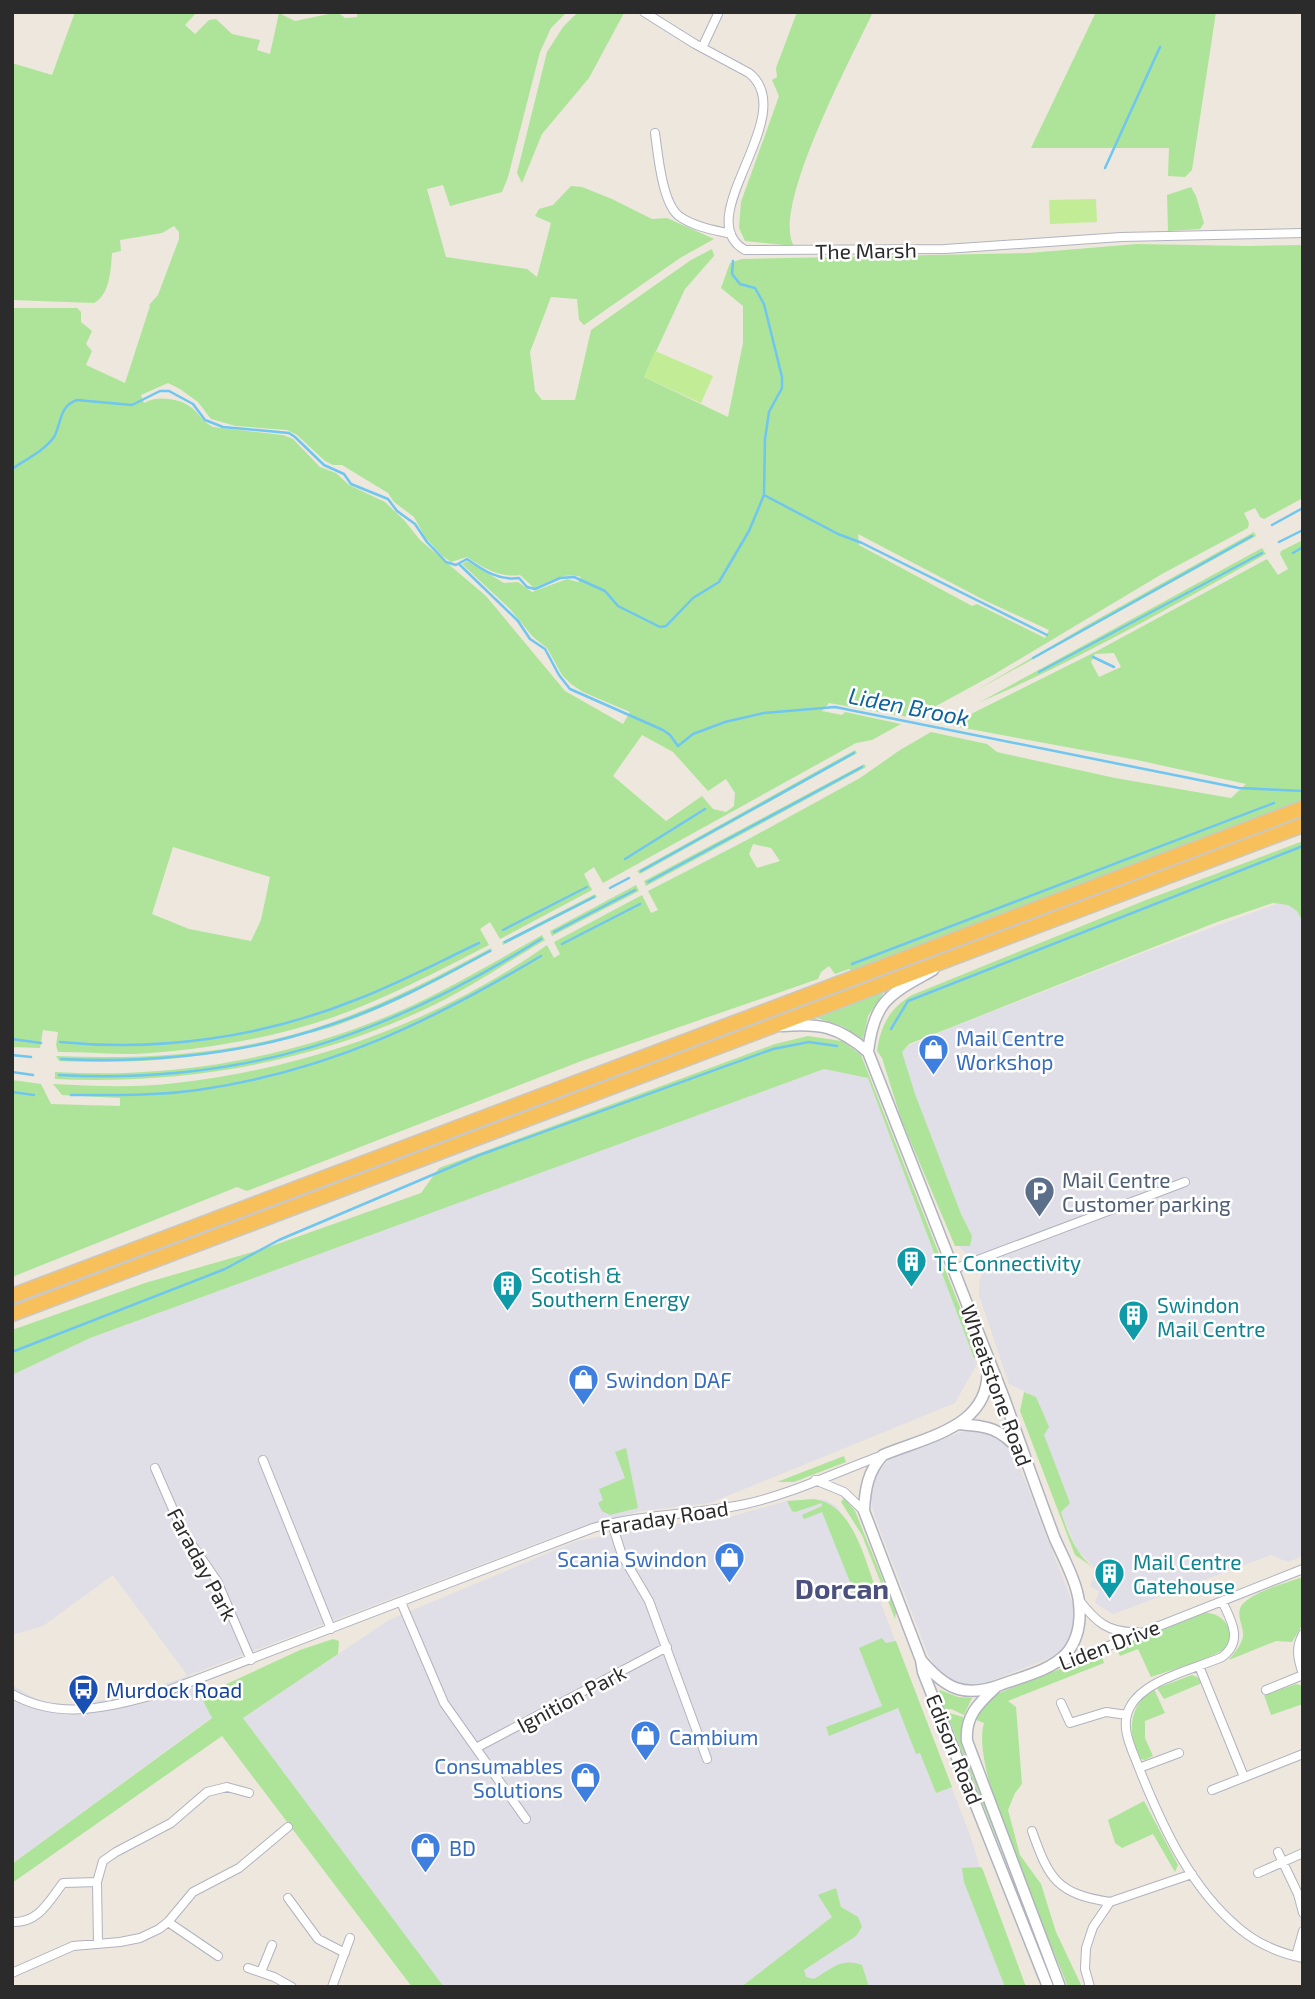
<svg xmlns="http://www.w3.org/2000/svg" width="1315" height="1999" font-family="'Exo 2',sans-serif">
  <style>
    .industrial { fill: #e0dee6 }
    .green { fill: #aee499; fill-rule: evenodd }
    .pitch { fill: #c2ec95 }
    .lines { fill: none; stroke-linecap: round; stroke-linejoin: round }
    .stream { stroke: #6fc6f0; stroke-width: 2.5 }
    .minor-casing { stroke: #b1b3bf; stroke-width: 10 }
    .secondary-casing { stroke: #b1b3bf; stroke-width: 13 }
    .trunk-casing { stroke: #c8c8c8; stroke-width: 17 }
    .minor { stroke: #fff; stroke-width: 8 }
    .secondary { stroke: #fff; stroke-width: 10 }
    .trunk { stroke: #f8c05a; stroke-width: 14 }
    .labels { text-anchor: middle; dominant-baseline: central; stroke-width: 5; stroke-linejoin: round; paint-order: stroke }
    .street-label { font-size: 21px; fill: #2b2b2b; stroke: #fff }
    .shop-label { font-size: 21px; fill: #366cbe; stroke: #fff; text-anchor: start }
    .service-label { font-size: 21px; fill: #4e5e75; stroke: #fff; text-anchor: start }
    .culture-label { font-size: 21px; fill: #0d838f; stroke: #fff; text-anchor: start }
    .transit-label { font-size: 21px; fill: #164399; stroke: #fff; text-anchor: start }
    .water-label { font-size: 23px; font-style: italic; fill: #0c639e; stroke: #fff }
    .district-label { font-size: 28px; font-weight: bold; fill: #4b517d; stroke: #fff }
  </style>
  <rect width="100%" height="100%" fill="#ede7dd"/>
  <path class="industrial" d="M 1277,904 L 1288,904 L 1297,911 L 1303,922 L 1303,1556 L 1288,1562 L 1271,1555 L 1113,1614 L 1095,1603 L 1099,1591 L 1090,1586 L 1097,1570 L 1077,1550 L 1061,1512 L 1070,1502 L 1043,1435 L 1036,1397 L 1009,1384 L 979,1295 L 979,1282 L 983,1272 L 976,1255 L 965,1253 L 956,1242 L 886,1066 L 908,1046 L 955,1026 L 1159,947 Z
    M 824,1069 L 868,1078 L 977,1364 L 955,1403 L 710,1503 L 640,1511 L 564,1533 L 189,1675 L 212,1717 L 12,1864 L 12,1685 L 38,1700 L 60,1705 L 82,1704 L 141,1692 L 188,1676 L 113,1575 L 43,1626 L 12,1635 L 12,1375 L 90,1338 Z
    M 968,1430 L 989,1432 L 1008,1443 L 1014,1453 L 1073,1604 L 1075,1616 L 1071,1639 L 1063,1650 L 1052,1657 L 985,1683 L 971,1685 L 958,1685 L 946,1679 L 936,1668 L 928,1654 L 876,1520 L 869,1494 L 879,1470 L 891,1458 Z
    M 814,1499 L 825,1500 L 836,1506 L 853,1531 L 860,1549 L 970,1835 L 1016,1987 L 763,1987 L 846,1925 L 836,1888 L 832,1917 L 741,1987 L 444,1987 L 243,1718 L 389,1620 L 577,1541 L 641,1529 L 729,1517 L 787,1501 Z"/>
  <path class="green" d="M 75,12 L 197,12 L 185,25 L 195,34 L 209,20 L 216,19 L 232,34 L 260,40 L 257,50 L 270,54 L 279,13 L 295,21 L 338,12 L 345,18 L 357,17 L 357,12 L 567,12 L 551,28 L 540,52 L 508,177 L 502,192 L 450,206 L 443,185 L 427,189 L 446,257 L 527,269 L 537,277 L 551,223 L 535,216 L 539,209 L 553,205 L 571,186 L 582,187 L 612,199 L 652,219 L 667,218 L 714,239 L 680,258 L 584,325 L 579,320 L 577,299 L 551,297 L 530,352 L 535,391 L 542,400 L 575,400 L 591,330 L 691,260 L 712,249 L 714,256 L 685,289 L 644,377 L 728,417 L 743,343 L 743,306 L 721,288 L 730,263 L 742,259 L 1029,253 L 1137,244 L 1249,246 L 1303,245 L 1303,498 L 1264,519 L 1260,517 L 1255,508 L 1244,513 L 1249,523 L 1248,528 L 1162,574 L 993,675 L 914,718 L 829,703 L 822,711 L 842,715 L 845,712 L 901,724 L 872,740 L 856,743 L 603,883 L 594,867 L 584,874 L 592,890 L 500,939 L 490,922 L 480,929 L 489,945 C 436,972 384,1000 328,1019 C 269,1039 195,1051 133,1054 C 108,1054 83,1052 58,1052 L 56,1045 L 58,1032 L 43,1030 L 40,1048 L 12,1047 L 12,308 L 77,308 L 81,312 L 81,322 L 92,331 L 86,344 L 92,351 L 86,365 L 125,383 L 150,306 L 149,305 L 158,295 L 179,239 L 179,232 L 174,226 L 162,233 L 120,240 L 121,251 L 112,253 C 111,269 110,295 94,303 L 12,300 L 12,63 L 52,75 ZM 168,383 L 180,389 L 198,402 L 211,419 L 236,426 L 287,430 L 297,435 L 325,461 L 333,465 L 342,465 L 388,493 L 394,502 L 414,517 L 425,537 L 442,556 L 451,562 L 467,557 C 484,568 499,578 520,575 L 534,588 C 551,581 563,572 581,577 L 578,582 L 567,579 L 532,592 L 518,582 L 504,583 L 467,561 L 462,564 L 510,609 L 533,637 L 547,648 L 562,675 L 571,684 L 583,692 L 630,712 L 623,724 L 565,691 L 486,596 L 420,540 L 404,520 L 385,502 L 349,485 L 336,473 L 320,467 L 293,439 L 283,435 L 213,427 C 203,422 200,415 192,408 C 180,398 157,395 144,403 L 141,395 ZM 858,534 L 986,601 L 1049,630 L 1045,638 L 977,604 L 972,606 L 859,545 ZM 642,735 L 673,752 L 708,791 L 726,779 L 735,793 L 734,806 L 726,812 L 713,809 L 702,796 L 666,821 L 613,776 ZM 173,847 L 270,877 L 261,920 L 251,941 L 189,929 L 152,914 Z
    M 578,12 L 624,13 L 589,78 L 542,134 L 522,183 L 517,173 L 547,52 L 563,27 Z
    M 797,12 L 873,12 C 854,53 770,209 794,246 L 745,241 L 739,228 L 741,202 L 779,96 L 772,80 L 777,77 L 776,68 Z
    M 1096,12 L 1216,12 L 1192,170 L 1185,177 L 1168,176 L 1169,148 L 1031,148 Z
    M 1191,187 L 1196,196 L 1204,223 L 1200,229 L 1168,231 L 1167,195 Z
    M 1254,532 L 1256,536 L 975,691 L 1089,624 Z
    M 1303,540 L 1303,802 L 855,972 L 849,969 L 835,974 L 829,966 L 821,972 L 818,979 L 584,1060 L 247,1191 L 237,1187 L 12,1277 L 12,1080 L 41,1084 L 51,1104 L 120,1106 L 120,1098 L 62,1095 L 53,1084 C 93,1086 135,1088 176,1083 C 308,1068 438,1022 547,945 L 554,958 L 560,954 L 554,942 L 642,895 L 651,913 L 658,910 L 648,891 L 745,841 L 860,778 L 900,750 L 931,732 L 987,744 L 997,752 L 1115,778 L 1231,798 L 1246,784 L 1137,760 L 953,726 L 955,722 L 1095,652 L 1267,559 L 1278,575 L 1288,569 L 1280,554 L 1281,551 ZM 1114,653 L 1121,667 L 1099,677 L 1091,662 L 1095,654 ZM 753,844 L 771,848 L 780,861 L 757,868 L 749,854 Z
    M 1262,548 L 1266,554 C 1172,606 1079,660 980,702 Z
    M 855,750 L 857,753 L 640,874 L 637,871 Z
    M 864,764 L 866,767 L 646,886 L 644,881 Z
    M 1303,814 L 1303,819 L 314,1193 L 312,1189 Z
    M 1303,841 L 1303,922 L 1297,911 L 1288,905 L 1273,903 L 1217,922 L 909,1044 L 902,1052 L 915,1094 L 961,1214 L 972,1236 L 970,1246 L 955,1246 L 901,1119 L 882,1058 L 877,1051 C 881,1025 889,1009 912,995 L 1146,900 Z
    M 636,885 L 639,891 L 552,936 L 550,931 Z
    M 595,894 L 597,897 L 503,945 L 502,942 Z
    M 542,935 L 545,940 C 511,960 479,982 444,1000 C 323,1061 190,1085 55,1079 L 55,1072 C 174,1079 291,1058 400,1011 C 449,989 496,961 542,935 Z
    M 491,948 L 492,951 C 444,978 395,1004 343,1023 C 325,1030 306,1034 287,1038 C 207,1058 142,1065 59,1061 L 56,1056 C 152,1060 251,1053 341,1019 C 393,1000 442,974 491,948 Z
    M 884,992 L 868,1016 L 863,1039 L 842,1026 L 817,1018 Z
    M 808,1036 L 842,1041 L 861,1055 L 979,1356 L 974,1358 L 868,1078 L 824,1069 L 90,1338 L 12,1375 L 12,1330 L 145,1283 L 263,1249 L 421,1193 L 439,1168 L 775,1044 Z
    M 1024,1392 L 1036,1397 L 1049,1427 L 1044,1435 L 1070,1503 L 1061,1512 C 1069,1535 1076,1556 1097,1570 L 1075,1555 L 1020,1411 Z
    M 626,1448 L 638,1508 L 610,1515 L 602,1511 L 598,1503 L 603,1500 L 599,1489 L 625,1478 L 615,1452 Z
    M 844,1456 L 846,1462 L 794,1482 L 777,1482 Z
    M 844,1498 L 855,1511 L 896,1612 L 895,1619 L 862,1535 L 841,1502 Z
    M 814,1499 C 854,1504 865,1562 878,1595 L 858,1602 L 822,1512 L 804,1519 L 802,1515 L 822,1506 L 822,1503 L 795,1512 L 792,1511 L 787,1501 Z
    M 1303,1577 L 1303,1624 L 1292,1642 L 1276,1641 L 1229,1660 C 1234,1653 1242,1645 1243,1636 C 1244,1627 1237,1618 1240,1609 C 1244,1594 1289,1582 1303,1577 Z
    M 1205,1613 C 1222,1612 1237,1630 1227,1647 C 1221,1655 1166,1672 1151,1677 L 1138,1649 L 1120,1656 L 1116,1648 Z
    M 882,1638 L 886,1643 L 896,1641 L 952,1787 L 936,1793 L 920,1753 L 916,1754 L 898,1708 L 829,1736 L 826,1727 L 882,1706 L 859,1648 Z
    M 333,1639 L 339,1641 L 338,1654 L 243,1718 L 444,1987 L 412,1987 L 222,1736 L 12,1883 L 12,1864 L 212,1718 L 200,1695 L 215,1694 L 218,1688 L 300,1650 Z
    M 1101,1653 L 1104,1663 L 1008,1701 L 1016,1707 L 1022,1784 L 1015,1793 L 1008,1810 L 1020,1855 L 1041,1884 L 1056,1932 L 1082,1987 L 1068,1987 C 1048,1933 969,1772 984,1723 L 974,1719 L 977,1711 L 994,1695 Z
    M 1192,1675 L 1197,1677 L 1202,1683 L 1164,1699 L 1157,1688 Z
    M 1296,1684 L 1303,1686 L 1303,1704 L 1271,1715 L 1264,1695 Z
    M 1154,1689 L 1165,1713 L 1145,1721 L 1145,1738 L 1153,1756 L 1145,1760 L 1140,1759 C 1127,1734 1128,1705 1154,1689 Z
    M 940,1690 L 958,1697 L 972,1698 L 964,1715 L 951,1709 L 945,1710 L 939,1693 Z
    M 946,1712 L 963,1717 L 962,1746 L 1056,1987 Z
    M 1144,1801 L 1178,1865 L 1175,1872 L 1153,1834 L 1122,1848 L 1115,1843 L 1108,1820 Z
    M 981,1867 L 983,1870 L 1026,1987 L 1005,1987 L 964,1882 L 962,1868 Z
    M 836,1888 L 841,1907 L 858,1917 L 862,1927 L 856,1936 L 804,1970 L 806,1977 L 814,1979 C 831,1969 841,1957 862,1965 L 869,1987 L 741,1987 L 832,1917 L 818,1895 Z"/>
  <path class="pitch" d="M 1096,199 L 1097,222 L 1050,224 L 1049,200 Z
    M 655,351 L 713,376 L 701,403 L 644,377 Z"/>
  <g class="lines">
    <path class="stream" d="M 1105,168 L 1160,47
      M 12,469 C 25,460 45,450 54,437 C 62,422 59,406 77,400 L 132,405 L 160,391 L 169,391 L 193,404 L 205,420 L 223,427 L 289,433 L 295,437 L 324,465 L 344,474 L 351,484 L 388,499 L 397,511 L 415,524 L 427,542 L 446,562 L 456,565 L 467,559 C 483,570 498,581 519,578 L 527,587 L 535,589 L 560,578 L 574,577 L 605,591 L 618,606 L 660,627 L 666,626 L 693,598 L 719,582 L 749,531 L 764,495 L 765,439 L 769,412 L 782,388 L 782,377 L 764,304 L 755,288 L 740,284 L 732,274 L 733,261
      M 764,495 L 838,534 L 862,543 L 1047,635
      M 1272,525 L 1303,508
      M 1279,542 L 1303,530
      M 1293,553 L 1303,547
      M 460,565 L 518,621 L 530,639 L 545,649 L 559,675 L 570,689 L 663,730 L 670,735 L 678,746 L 693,734 L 725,722 L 764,713 L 835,707 L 1239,788 L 1303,791
      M 1093,657 L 1114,667
      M 1033,658 L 1252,536
      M 1039,672 L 1262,553
      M 625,859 L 705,809
      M 641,871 L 854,753
      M 648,882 L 862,767
      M 610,888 L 629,878
      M 503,930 L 587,887
      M 554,932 L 635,890
      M 505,942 L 594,897
      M 562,944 L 640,904
      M 852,964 L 1274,803
      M 891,1029 L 908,1001 L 1303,846
      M 12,1039 L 41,1043
      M 60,1042 C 160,1052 264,1037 358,999 C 399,983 439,962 479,943
      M 12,1055 L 31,1057
      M 61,1059 C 152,1063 244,1055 330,1025 C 386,1007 438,979 490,951
      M 12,1072 L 33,1075
      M 59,1075 C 245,1085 385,1036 541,939
      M 12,1092 L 34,1095
      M 71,1095 C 113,1095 156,1096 198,1090 C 329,1071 430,1022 541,956
      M 12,1352 L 225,1269 L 279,1240 L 477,1156 L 773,1049 L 809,1042 L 837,1046"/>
    <defs>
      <path id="minor" d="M 644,12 L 695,44 L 749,73 C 802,115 688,218 745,250 L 945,249 L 1121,237 L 1303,233
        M 702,48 L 718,14
        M 655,133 C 658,154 662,203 679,216 C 694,227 714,230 731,234
        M 954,1269 L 1185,1182
        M 263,1460 L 331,1629
        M 155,1468 L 182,1530 L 217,1581 L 251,1660
        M 815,1480 L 844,1492 L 864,1511
        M 612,1524 L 622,1555 L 649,1601 L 707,1759
        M 1079,1600 C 1096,1622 1108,1633 1137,1632
        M 1222,1601 C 1231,1620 1244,1641 1222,1657 C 1195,1669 1145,1679 1130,1707 C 1119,1727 1132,1749 1139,1768 C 1162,1826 1191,1889 1240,1929 C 1259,1945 1279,1953 1303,1958
        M 401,1602 L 444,1703 L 526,1819
        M 1303,1634 C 1295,1648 1298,1660 1303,1674
        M 1054,1664 L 1101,1649 L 1303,1569
        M 1199,1666 L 1244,1777
        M 1266,1690 L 1303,1675
        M 12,1694 C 61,1722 113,1706 164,1692 L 593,1528 C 641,1514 692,1515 741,1505 C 790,1495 836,1472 883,1455
        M 1061,1703 L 1070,1723 L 1106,1712 L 1127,1715
        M 476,1748 L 667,1647
        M 1139,1768 L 1179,1753
        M 1212,1790 L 1303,1754
        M 1032,1831 C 1049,1879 1057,1894 1110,1902
        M 1278,1852 L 1298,1894 L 1303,1913
        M 1258,1873 L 1303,1853
        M 288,1898 L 318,1939 L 345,1953
        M 12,1922 C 39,1923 49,1901 63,1883 L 97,1882
        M 168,1922 L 218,1956
        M 98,1943 L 97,1882 L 103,1861 L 116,1852 L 171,1823 L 207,1792 L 227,1787 L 249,1793
        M 1296,1956 L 1303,1931
        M 248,1968 L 274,1977 L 292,1987
        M 261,1972 L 272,1945
        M 12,1973 L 73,1946 L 120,1942 L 140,1938 L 159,1929 L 168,1922 L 193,1892 L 239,1868 L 288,1827
        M 332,1987 L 350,1938
        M 1090,1987 L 1085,1969 L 1086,1948 L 1093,1927 L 1110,1902 L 1192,1874"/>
      <path id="secondary" d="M 782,1026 C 820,1023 838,1026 868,1052 L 1004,1398 C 1021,1445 1037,1492 1055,1539 C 1063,1557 1078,1585 1079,1603 C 1081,1621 1078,1640 1066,1654 C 1050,1671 1021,1677 1000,1685 C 963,1699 944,1687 921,1660
        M 868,1052 C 874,999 891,994 933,970
        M 987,1364 C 994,1426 929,1436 883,1455 C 868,1471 865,1489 864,1511 L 921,1660 L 923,1672 L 1048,1987
        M 958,1424 C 988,1426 1000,1428 1020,1451
        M 995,1688 C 978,1704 965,1716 967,1741 L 1060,1987"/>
      <path id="trunk" d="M 12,1296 L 1303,808
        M 12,1314 L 1303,825"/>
    </defs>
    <use href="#minor" class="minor-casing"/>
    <use href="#secondary" class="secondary-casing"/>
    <use href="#trunk" class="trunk-casing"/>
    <use href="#minor" class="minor"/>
    <use href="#secondary" class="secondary"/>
    <use href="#trunk" class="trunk"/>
  </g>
  <defs>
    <symbol id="shop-pin" viewBox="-11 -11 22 30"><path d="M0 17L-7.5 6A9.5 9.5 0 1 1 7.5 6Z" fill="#3f7fe0" stroke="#fff"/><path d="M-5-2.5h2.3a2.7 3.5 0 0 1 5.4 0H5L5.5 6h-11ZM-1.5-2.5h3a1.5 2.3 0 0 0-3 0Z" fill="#fff"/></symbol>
    <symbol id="parking-pin" viewBox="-11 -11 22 30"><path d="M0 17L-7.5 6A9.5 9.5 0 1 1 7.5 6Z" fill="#5c6f8a" stroke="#fff"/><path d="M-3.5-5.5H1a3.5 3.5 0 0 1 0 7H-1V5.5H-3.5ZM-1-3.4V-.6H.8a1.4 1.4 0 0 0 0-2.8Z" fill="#fff"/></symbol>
    <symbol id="building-pin" viewBox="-11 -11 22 30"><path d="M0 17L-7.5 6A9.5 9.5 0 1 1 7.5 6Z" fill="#0f9aa8" stroke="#fff"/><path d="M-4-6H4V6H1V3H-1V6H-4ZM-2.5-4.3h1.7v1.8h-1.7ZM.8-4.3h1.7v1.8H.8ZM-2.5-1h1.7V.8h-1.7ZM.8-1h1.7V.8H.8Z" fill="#fff"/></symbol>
    <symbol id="bus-pin" viewBox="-11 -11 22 30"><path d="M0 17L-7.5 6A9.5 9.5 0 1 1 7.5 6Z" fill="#1a4fb4" stroke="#fff"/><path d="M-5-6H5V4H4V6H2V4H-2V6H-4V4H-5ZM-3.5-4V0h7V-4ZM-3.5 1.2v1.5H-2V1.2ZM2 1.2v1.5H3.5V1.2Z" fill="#fff"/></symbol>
  </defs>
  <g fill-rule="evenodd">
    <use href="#shop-pin" x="916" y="1032" width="35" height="47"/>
    <use href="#parking-pin" x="1022" y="1174" width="35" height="47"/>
    <use href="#building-pin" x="894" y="1244" width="35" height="47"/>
    <use href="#building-pin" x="490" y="1268" width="35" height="47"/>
    <use href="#building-pin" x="1116" y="1298" width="35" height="47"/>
    <use href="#shop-pin" x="566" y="1362" width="35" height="47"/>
    <use href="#shop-pin" x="712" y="1540" width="35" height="47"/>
    <use href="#building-pin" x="1092" y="1556" width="35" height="47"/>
    <use href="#bus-pin" x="66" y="1672" width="35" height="47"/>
    <use href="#shop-pin" x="628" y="1718" width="35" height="47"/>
    <use href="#shop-pin" x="568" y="1760" width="35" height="47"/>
    <use href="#shop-pin" x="408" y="1830" width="35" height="47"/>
  </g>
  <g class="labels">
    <g class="street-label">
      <text transform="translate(866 250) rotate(-1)">The Marsh</text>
      <text transform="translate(997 1385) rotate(70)">Wheatstone Road</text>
      <text transform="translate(664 1517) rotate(-9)">Faraday Road</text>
      <text transform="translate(203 1564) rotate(62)">Faraday Park</text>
      <text transform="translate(1109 1644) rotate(-21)">Liden Drive</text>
      <text transform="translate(571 1698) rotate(-28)">Ignition Park</text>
      <text transform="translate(955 1749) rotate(68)">Edison Road</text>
    </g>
    <g class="shop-label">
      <text x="956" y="1037">Mail Centre<tspan x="956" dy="24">Workshop</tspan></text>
      <text x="606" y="1379">Swindon DAF</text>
      <text x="707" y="1558" text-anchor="end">Scania Swindon</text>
      <text x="669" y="1736">Cambium</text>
      <text x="563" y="1765" text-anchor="end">Consumables<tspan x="563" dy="24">Solutions</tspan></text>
      <text x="449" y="1847">BD</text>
    </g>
    <g class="service-label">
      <text x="1062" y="1179">Mail Centre<tspan x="1062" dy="24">Customer parking</tspan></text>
    </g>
    <g class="culture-label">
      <text x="934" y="1262">TE Connectivity</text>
      <text x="531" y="1274">Scotish &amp;<tspan x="531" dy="24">Southern Energy</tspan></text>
      <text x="1157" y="1304">Swindon<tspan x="1157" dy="24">Mail Centre</tspan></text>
      <text x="1133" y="1561">Mail Centre<tspan x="1133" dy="24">Gatehouse</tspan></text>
    </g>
    <g class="transit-label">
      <text x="106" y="1689">Murdock Road</text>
    </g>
    <g class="water-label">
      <text transform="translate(909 706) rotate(11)">Liden Brook</text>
    </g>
    <g class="district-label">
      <text x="842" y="1588">Dorcan</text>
    </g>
  </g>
  <rect width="1315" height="1999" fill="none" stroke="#2b2b2b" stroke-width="28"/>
</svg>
